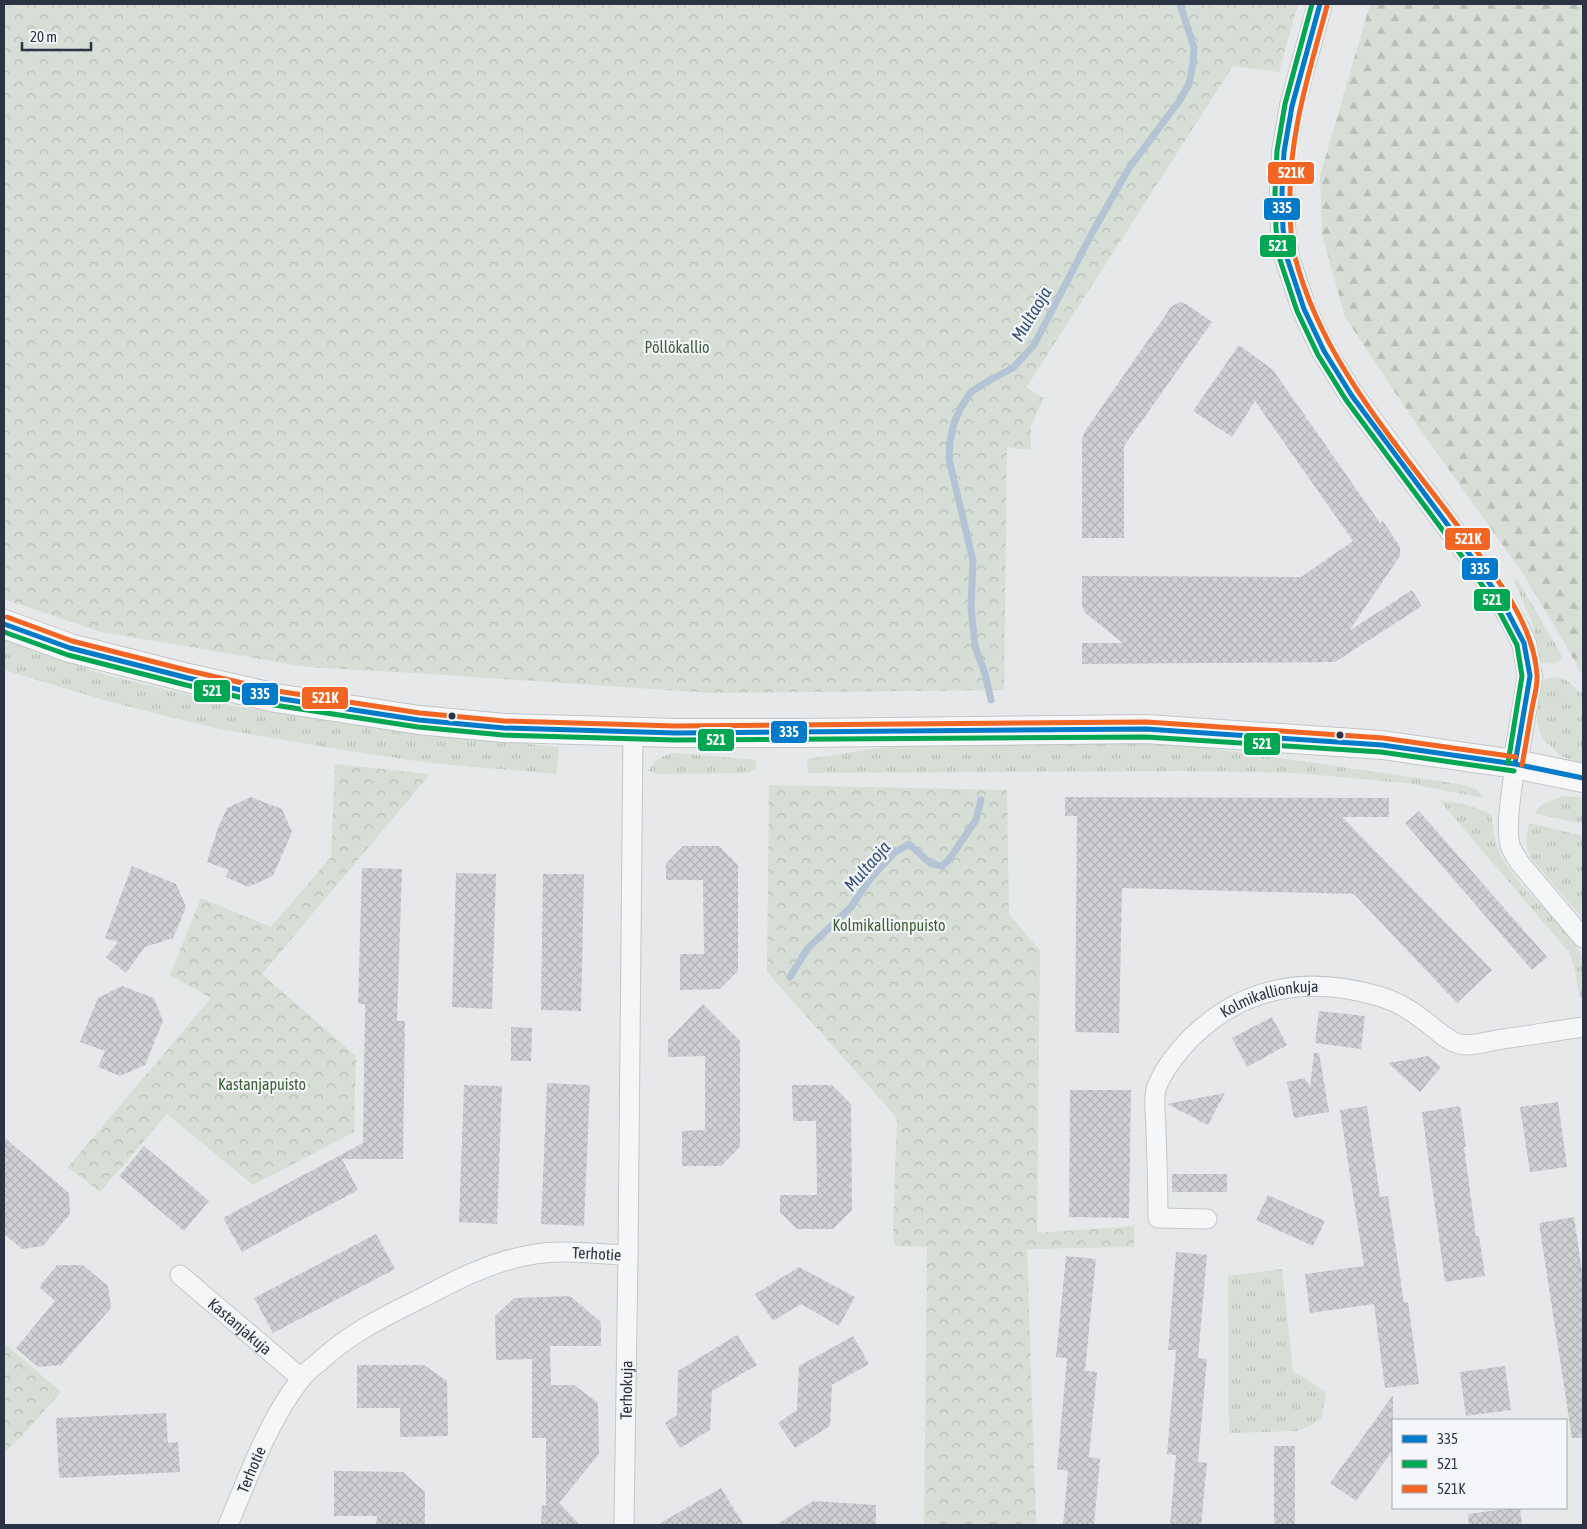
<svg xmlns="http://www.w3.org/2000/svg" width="1587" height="1529" font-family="'Asap Condensed',sans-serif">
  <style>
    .grass { fill: url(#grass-tufts) }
    .forest { fill: url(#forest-firs) }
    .park { fill: url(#park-crowns) }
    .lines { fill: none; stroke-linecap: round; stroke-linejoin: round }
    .stream { stroke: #b4c4d5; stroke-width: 7 }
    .building { fill: url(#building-cross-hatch) }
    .minor-casing { stroke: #c4c6c8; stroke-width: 21 }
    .tertiary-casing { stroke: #c4c6c8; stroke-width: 26 }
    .primary-casing { stroke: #c2c5c8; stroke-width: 30 }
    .minor { stroke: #f5f6f7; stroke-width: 19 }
    .tertiary { stroke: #f5f6f7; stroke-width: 24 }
    .primary { stroke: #f8f8f8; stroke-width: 28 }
    .bus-1-casing { stroke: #f4f6f9; stroke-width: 9 }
    .bus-2-casing { stroke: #f4f6f9; stroke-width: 9 }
    .bus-3-casing { stroke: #f4f6f9; stroke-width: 9 }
    .bus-1 { stroke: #007ac9; stroke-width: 5 }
    .bus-2 { stroke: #00a651; stroke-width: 5 }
    .bus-3 { stroke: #f26522; stroke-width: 5 }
    .bus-dot { fill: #2b3445; stroke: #f4f6f9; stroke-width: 2 }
    .labels { text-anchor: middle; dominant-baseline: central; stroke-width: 4.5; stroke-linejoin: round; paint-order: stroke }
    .park-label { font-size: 16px; fill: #3f6138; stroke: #f4f6f9 }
    .street-label { font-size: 16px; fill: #2b3445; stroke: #f4f6f9 }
    .water-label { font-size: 18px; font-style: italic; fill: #34527a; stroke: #f4f6f9 }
    .line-badge { stroke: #f4f6f9; stroke-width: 2 }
    .badge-label { font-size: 14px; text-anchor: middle; font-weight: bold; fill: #fff }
  </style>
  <defs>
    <pattern id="grass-tufts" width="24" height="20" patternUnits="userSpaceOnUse" patternTransform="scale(1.25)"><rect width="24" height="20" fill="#d6ded6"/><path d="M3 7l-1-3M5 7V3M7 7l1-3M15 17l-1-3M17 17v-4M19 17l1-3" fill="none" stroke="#b8bfb9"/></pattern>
    <pattern id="forest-firs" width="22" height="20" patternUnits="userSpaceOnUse" patternTransform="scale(1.25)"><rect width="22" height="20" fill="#d6ded6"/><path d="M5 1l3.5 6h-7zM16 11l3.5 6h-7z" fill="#b8bfb9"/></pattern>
    <pattern id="park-crowns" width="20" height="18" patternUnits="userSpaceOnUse" patternTransform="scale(1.25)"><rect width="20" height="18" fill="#d6ded6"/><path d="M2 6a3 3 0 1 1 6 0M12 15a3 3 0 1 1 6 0" fill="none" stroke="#b8bfb9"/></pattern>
    <pattern id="building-cross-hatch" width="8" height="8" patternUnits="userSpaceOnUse" patternTransform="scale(1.25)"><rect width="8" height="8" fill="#ced0d3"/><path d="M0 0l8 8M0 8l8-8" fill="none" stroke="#b1b3b6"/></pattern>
  </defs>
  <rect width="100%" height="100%" fill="#e6e8ea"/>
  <path class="grass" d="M 1517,579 L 1561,654 L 1562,658 C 1556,665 1547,665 1540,661 L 1532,623 L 1514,581 Z
    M 4,639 L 106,675 L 239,707 L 393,731 L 559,747 L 556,774 L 430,763 L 331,748 L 215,728 L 114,703 L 4,670 Z
    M 1555,677 L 1566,680 L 1583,694 L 1583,764 L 1561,756 L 1542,738 L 1537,721 L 1540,683 L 1546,679 Z
    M 1146,743 L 1197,746 L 1459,784 L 1476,789 L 1484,798 L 1406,783 L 1296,773 L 1184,771 L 808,773 L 807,759 L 892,746 Z
    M 675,753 L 756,760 L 756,769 L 747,773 L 660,774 L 648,771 C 655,761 662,754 675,753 Z
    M 1563,796 L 1583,798 L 1583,824 L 1534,813 L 1543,804 Z
    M 1439,800 L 1464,804 L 1491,814 C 1493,827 1494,839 1499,851 C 1509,875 1539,903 1557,922 C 1566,933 1579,945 1583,960 C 1586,971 1583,986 1583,998 L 1580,998 L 1575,970 L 1569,952 Z
    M 1529,823 L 1583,836 L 1583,919 L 1530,857 L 1526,842 Z
    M 1282,1269 L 1293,1371 L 1326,1392 L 1321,1420 L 1298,1431 L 1229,1433 L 1228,1276 Z"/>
  <path class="forest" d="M 1370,4 L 1583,4 L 1583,677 L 1568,649 L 1524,575 L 1417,425 L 1345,317 L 1322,234 L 1320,176 Z"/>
  <path class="park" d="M 4,4 L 1298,4 L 1279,72 L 1233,66 L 1026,388 L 1044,398 L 1031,426 L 1031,450 L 1007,447 L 1004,690 L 712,693 L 415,673 L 307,667 L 101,632 L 4,599 Z
    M 335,764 L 430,774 L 262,974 L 356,1056 L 354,1132 L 253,1185 L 167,1114 L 100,1192 L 68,1167 L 211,998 L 170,975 L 201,898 L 271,927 L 331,857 Z
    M 769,785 L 1007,790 L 1009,914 L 1040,951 L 1037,1233 L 1134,1226 L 1134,1247 L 1027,1249 L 1036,1525 L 924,1525 L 927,1247 L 895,1246 L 893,1229 L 897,1118 L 767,972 Z
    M 4,1343 L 61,1392 L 18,1440 L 4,1453 Z"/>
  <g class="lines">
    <path class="stream" d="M 991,700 L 985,674 L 975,646 L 971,607 L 973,561 L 949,459 L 950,441 L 954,423 L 960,409 L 971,392 L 990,380 L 1013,368 L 1034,345 L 1091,235 L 1129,168 L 1180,100 L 1189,84 L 1193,63 L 1194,47 L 1180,4
      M 790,977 L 807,949 L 851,907 L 870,879 L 894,853 L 909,844 L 931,864 L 942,866 L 948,861 L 976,820 L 981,800"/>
  </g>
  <path class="building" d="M 1180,302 L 1188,305 L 1212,322 L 1124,446 L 1124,538 L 1082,538 L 1082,439 L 1085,431 L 1171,307 L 1174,305 Z
    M 1239,345 L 1273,370 L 1380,523 L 1383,521 L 1400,547 L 1400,556 L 1349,631 L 1412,590 L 1422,606 L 1335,662 L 1082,664 L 1082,643 L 1123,643 L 1084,612 L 1082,605 L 1082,576 L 1301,577 L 1353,541 L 1255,401 L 1232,437 L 1193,411 Z
    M 251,797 L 282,809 L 292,832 L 273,876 L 248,887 L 226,877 L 229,870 L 207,862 L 218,828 L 227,808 Z
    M 1065,797 L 1389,798 L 1389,817 L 1342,817 L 1492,970 L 1457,1003 L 1354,894 L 1122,888 L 1119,1033 L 1075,1032 L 1077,816 L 1065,816 Z
    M 1419,811 L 1547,957 L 1532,970 L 1405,823 Z
    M 683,846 L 719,846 L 738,865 L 738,971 L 720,989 L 680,990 L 680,954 L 704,954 L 703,880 L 666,880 L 666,864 Z
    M 132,866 L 176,884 L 186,907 L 173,938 L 145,947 L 126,973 L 106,957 L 118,942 L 105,938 Z
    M 362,868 L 402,869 L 397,1021 L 405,1021 L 403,1159 L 342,1159 L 358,1190 L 242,1252 L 223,1218 L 363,1143 L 365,1004 L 358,1004 Z
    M 456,873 L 496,874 L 492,1009 L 452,1007 Z
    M 543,874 L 584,874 L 581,1011 L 541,1010 Z
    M 122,986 L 154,998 L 163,1021 L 145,1065 L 120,1076 L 98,1067 L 105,1051 L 80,1042 L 98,998 Z
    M 703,1004 L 740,1041 L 740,1147 L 721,1166 L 682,1166 L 682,1131 L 705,1130 L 705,1056 L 668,1057 L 668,1040 Z
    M 1319,1011 L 1365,1016 L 1361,1049 L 1315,1043 Z
    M 1272,1017 L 1287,1045 L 1247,1067 L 1232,1038 Z
    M 511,1027 L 532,1028 L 531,1061 L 511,1061 Z
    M 1314,1053 L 1319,1053 L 1329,1112 L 1294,1118 L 1287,1082 L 1305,1078 L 1310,1087 Z
    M 1428,1056 L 1441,1067 L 1420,1092 L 1388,1063 Z
    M 547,1083 L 590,1085 L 584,1226 L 541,1224 Z
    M 464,1085 L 502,1086 L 497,1224 L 459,1222 Z
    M 792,1085 L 832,1085 L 851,1104 L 852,1210 L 833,1229 L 797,1229 L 780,1212 L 780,1195 L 817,1195 L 816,1121 L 793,1121 Z
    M 1070,1090 L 1131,1090 L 1129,1218 L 1069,1217 Z
    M 1225,1093 L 1208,1125 L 1167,1104 Z
    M 1558,1102 L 1567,1167 L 1530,1172 L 1520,1107 Z
    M 1367,1106 L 1380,1197 L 1388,1196 L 1404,1303 L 1408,1302 L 1419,1384 L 1385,1388 L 1374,1304 L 1310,1313 L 1305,1274 L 1364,1266 L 1340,1110 Z
    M 1460,1106 L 1466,1147 L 1464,1147 L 1476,1236 L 1479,1236 L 1485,1276 L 1445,1282 L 1422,1112 Z
    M 4,1137 L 69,1193 L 70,1214 L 43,1246 L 22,1249 L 4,1234 Z
    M 144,1146 L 209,1201 L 184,1231 L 119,1176 Z
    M 1172,1174 L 1227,1174 L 1227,1192 L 1172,1192 Z
    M 1268,1195 L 1325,1221 L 1313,1246 L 1256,1220 Z
    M 1574,1217 L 1583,1278 L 1583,1438 L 1572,1438 L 1539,1223 Z
    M 376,1234 L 395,1269 L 273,1333 L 254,1298 Z
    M 1176,1252 L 1207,1255 L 1198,1358 L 1207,1359 L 1198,1462 L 1207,1463 L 1201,1525 L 1170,1525 L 1176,1455 L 1167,1454 L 1176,1350 L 1168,1350 Z
    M 1066,1256 L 1096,1259 L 1085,1371 L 1097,1372 L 1089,1457 L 1100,1459 L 1094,1525 L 1063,1525 L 1068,1471 L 1057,1469 L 1067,1358 L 1056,1357 Z
    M 57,1265 L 83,1265 L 108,1286 L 111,1308 L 61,1365 L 38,1367 L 16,1348 L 55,1301 L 39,1287 Z
    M 799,1267 L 855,1297 L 839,1326 L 801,1304 L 773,1321 L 755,1294 Z
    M 570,1296 L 601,1322 L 601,1346 L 550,1346 L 551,1385 L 574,1385 L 598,1403 L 599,1454 L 559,1503 L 580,1525 L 541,1525 L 542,1505 L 546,1506 L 546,1438 L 532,1438 L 532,1359 L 496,1360 L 495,1316 L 514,1298 Z
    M 737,1335 L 757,1365 L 712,1391 L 710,1430 L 680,1448 L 665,1423 L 677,1415 L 678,1371 Z
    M 853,1336 L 869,1364 L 832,1385 L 830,1426 L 795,1448 L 778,1423 L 797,1410 L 799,1366 Z
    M 357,1365 L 424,1365 L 447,1381 L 448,1436 L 400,1437 L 400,1408 L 357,1408 Z
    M 1505,1366 L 1511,1410 L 1466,1416 L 1460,1372 Z
    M 1393,1395 L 1393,1450 L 1356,1501 L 1330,1483 Z
    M 166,1413 L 168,1443 L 178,1442 L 180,1472 L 59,1478 L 56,1418 Z
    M 1274,1446 L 1295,1446 L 1295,1525 L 1274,1525 Z
    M 334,1471 L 403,1472 L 425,1492 L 425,1525 L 376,1525 L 377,1516 L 334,1516 Z
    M 721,1488 L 744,1525 L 657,1525 Z
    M 813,1501 L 876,1505 L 876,1525 L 776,1525 Z
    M 1513,1508 L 1520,1508 L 1522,1525 L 1469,1525 L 1468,1514 Z"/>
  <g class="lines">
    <defs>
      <g id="minor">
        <path d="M 1515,764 C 1513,786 1504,828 1511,848 C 1513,853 1517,857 1519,862 L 1583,938"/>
        <path id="s1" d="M 1207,1219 L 1158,1218 C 1158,1189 1157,1160 1156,1131 C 1156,1118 1153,1101 1156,1089 C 1163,1069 1178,1051 1193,1036 C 1246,985 1309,976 1378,996 C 1394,1000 1409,1009 1422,1019 C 1434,1027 1445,1040 1459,1044 C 1470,1047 1486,1042 1497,1040 C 1526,1036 1554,1031 1583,1027"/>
        <path id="s2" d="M 180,1275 L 301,1378"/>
        <path id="s3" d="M 228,1525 C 249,1476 267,1423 300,1380 C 305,1373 312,1367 319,1362 C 349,1334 381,1318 418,1300 C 454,1281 489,1262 530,1255 C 561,1249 596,1254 628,1255 L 633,732"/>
        <path id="s4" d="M 624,1525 L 628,1255"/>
      </g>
      <path id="tertiary" d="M 1320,4 L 1292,106 L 1284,152 L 1282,192 L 1283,229 L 1287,258 L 1304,309 L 1324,351 L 1352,396 L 1476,563 L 1504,605 L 1516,626 L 1524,643 L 1530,676 L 1515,764"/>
      <path id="primary" d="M 4,624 L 70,648 L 188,678 L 276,698 L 419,720 L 504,728 L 675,733 L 801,733 L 1146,729 L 1382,745 L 1515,764 L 1583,778"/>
    </defs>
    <use href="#minor" class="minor-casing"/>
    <use href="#tertiary" class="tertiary-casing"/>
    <use href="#primary" class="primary-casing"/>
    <use href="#minor" class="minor"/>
    <use href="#tertiary" class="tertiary"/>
    <use href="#primary" class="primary"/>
    <defs>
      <path id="bus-1" d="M 1320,4 L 1292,106 L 1284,152 L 1282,192 L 1283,229 L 1287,258 L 1304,309 L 1324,351 L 1352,396 L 1476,563 L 1504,605 L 1524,643 L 1530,676 L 1515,764
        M 4,624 L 70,648 L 188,678 L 276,698 L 419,720 L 504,728 L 675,733 L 1146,729 L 1382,745 L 1515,764 L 1583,778"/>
      <path id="bus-2" d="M 1312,4 L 1285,104 L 1277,151 L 1275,192 L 1276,229 L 1280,260 L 1297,311 L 1318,355 L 1346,400 L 1470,567 L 1498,609 L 1517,645 L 1522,676 L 1508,763
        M 4,632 L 68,655 L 186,685 L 274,705 L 418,727 L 503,735 L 675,740 L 1146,737 L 1381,752 L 1514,771"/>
      <path id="bus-3" d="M 1327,6 C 1309,73 1288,137 1290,207 C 1290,224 1291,241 1295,257 C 1321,359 1395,442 1457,525 C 1489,568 1533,619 1537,674 C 1538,683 1535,694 1533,703 C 1529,724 1526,745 1522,765
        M 7,617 L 72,641 L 190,671 L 277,691 L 420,713 L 504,721 L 675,726 L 1147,722 L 1383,738 L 1516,757"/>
    </defs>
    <use href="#bus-1" class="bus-1-casing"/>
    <use href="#bus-2" class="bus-2-casing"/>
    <use href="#bus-3" class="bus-3-casing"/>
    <use href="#bus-1" class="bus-1"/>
    <use href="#bus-2" class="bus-2"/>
    <use href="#bus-3" class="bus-3"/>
  </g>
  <g class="bus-dot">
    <circle cx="452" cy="716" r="4.5"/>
    <circle cx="1340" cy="735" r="4.5"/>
  </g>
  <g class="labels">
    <g class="park-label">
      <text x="677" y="347">Pöllökallio</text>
      <text x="889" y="925">Kolmikallionpuisto</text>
      <text x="262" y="1084">Kastanjapuisto</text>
    </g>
    <g class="street-label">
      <text stroke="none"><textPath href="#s1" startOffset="331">Kolmikallionkuja</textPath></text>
      <text stroke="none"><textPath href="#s3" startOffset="494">Terhotie</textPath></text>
      <text stroke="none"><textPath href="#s2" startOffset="79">Kastanjakuja</textPath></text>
      <text stroke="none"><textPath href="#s4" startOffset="135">Terhokuja</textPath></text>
      <text stroke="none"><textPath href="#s3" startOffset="60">Terhotie</textPath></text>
    </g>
    <g class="water-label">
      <text transform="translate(1031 314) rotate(-59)">Multaoja</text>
      <text transform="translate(867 866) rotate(-49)">Multaoja</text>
    </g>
  </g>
  <g class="line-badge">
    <rect x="1267" y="161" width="48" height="24" rx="5" fill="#f26522"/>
    <rect x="1263" y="197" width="38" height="24" rx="5" fill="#007ac9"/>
    <rect x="1259" y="234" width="38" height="24" rx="5" fill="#00a651"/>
    <rect x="1444" y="527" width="47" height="24" rx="5" fill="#f26522"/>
    <rect x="1461" y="557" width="38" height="24" rx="5" fill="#007ac9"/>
    <rect x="1473" y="588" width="38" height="24" rx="5" fill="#00a651"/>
    <rect x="193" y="679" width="38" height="24" rx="5" fill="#00a651"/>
    <rect x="241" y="682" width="38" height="24" rx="5" fill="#007ac9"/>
    <rect x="301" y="686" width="48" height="24" rx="5" fill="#f26522"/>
    <rect x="770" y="720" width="38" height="24" rx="5" fill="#007ac9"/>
    <rect x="697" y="728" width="38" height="24" rx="5" fill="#00a651"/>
    <rect x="1243" y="732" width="38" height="24" rx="5" fill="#00a651"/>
  </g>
  <g class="badge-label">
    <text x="1291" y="178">521K</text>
    <text x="1282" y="213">335</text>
    <text x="1278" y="251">521</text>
    <text x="1468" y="544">521K</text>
    <text x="1480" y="574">335</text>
    <text x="1492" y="605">521</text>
    <text x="212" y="696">521</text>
    <text x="260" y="699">335</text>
    <text x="325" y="703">521K</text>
    <text x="789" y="737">335</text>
    <text x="716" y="745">521</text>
    <text x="1262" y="749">521</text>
  </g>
  <rect width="1587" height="1529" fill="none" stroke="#2b3445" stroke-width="10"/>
  <rect x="1392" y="1419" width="175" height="90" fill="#f4f6f9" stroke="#a4a8b1"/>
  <rect x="1402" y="1435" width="25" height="8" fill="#007ac9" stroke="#a4a8b1"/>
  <text x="1437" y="1444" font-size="15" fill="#2b3445">335</text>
  <rect x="1402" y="1460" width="25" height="8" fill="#00a651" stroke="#a4a8b1"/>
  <text x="1437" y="1469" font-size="15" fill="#2b3445">521</text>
  <rect x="1402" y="1485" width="25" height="8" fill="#f26522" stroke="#a4a8b1"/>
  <text x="1437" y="1494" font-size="15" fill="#2b3445">521K</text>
  <path d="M22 42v8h69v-8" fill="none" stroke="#2b3445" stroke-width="2.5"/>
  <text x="30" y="42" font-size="15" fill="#2b3445" stroke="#f4f6f9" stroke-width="4" paint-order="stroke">20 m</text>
</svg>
